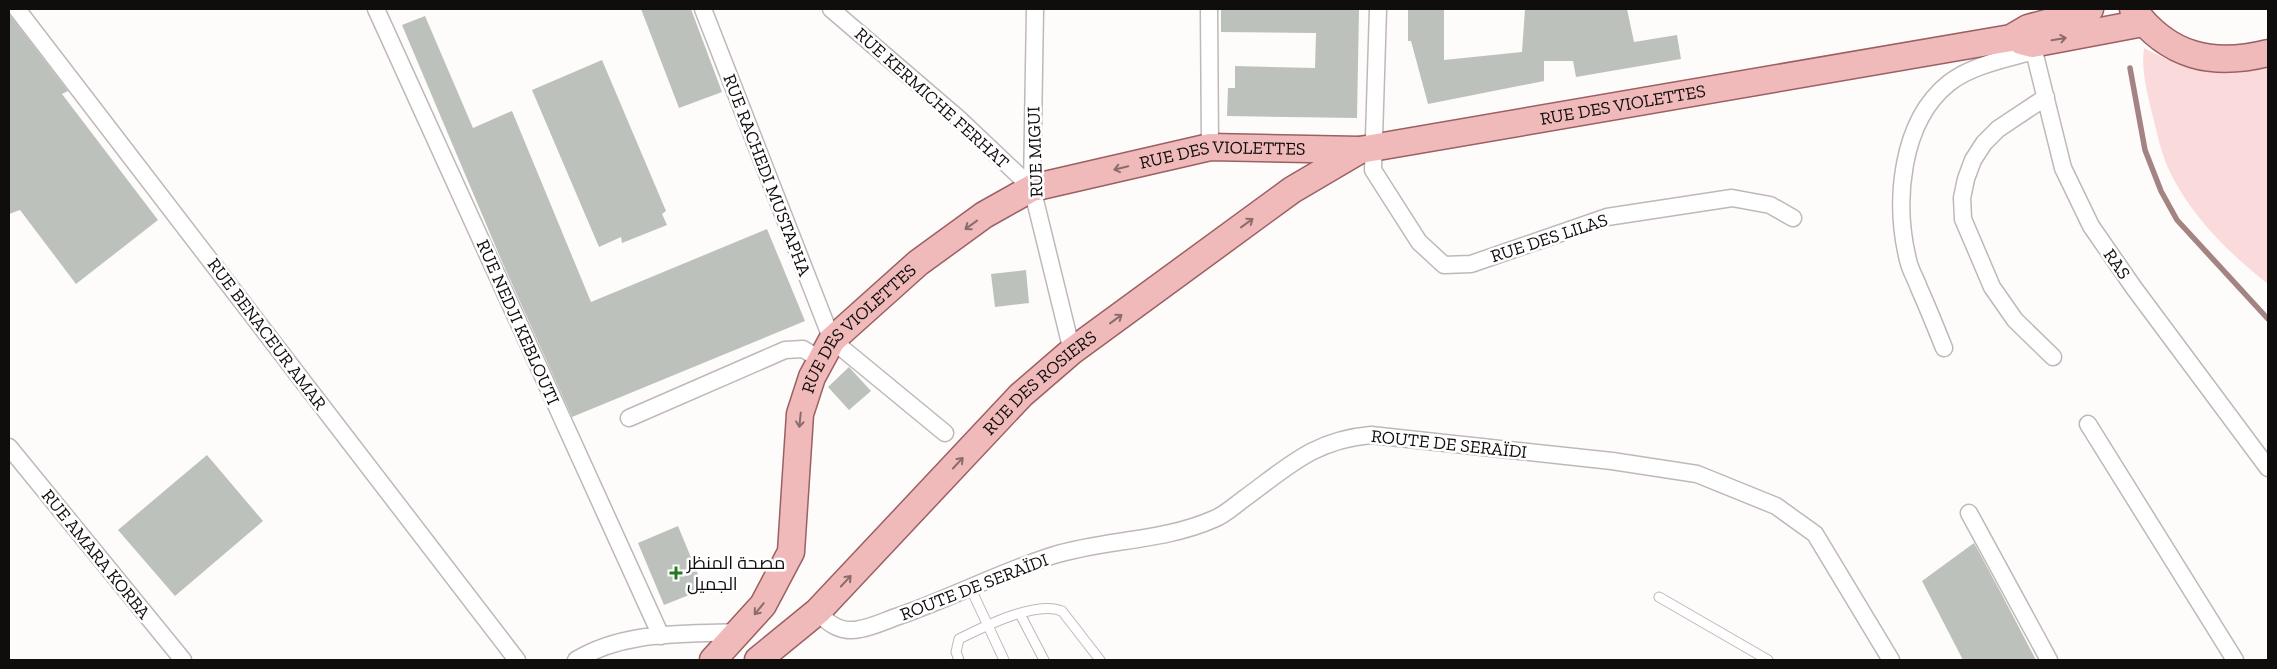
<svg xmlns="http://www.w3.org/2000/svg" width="2277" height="669" font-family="'Zilla Slab',Cairo,serif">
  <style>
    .green { fill: #fadada }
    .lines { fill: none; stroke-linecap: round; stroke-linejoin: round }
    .stream { stroke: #a48483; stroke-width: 5.5 }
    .building { fill: #bcc1bb }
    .service-casing { stroke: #c0b8b8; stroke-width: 11 }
    .minor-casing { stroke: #c0b8b8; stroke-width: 19 }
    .primary-casing { stroke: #9b6061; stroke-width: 29 }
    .service { stroke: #fff; stroke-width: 9 }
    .minor { stroke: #fff; stroke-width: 16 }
    .primary { stroke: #f0babb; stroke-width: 26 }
    .oneway { stroke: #8b6c6d }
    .poi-dot { fill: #267823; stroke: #fff; stroke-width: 2 }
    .labels { text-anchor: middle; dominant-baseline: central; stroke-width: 5; stroke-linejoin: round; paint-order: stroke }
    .street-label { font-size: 18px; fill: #100d0d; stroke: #fff }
    .poi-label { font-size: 18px; fill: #100d0d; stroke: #fff; text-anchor: start }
  </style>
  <rect width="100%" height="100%" fill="#fefbfb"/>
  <path class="green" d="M 2144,48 C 2186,70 2222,82 2268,66 L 2268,284 C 2230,254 2191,216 2170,172 C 2161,154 2157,132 2152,113 C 2147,92 2141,70 2144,48 Z"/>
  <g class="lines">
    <path class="stream" d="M 2130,68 L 2145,150 L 2161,191 L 2177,220 L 2268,319"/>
  </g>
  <path class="building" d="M 641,9 L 691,9 L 722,92 L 679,108 Z
    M 1221,9 L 1359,9 L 1357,118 L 1227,116 L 1228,88 L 1235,88 L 1235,66 L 1315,68 L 1316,33 L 1221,32 Z
    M 1408,9 L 1444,9 L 1444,60 L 1522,52 L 1525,9 L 1627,9 L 1634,42 L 1677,35 L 1681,59 L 1576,77 L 1573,61 L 1544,61 L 1544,81 L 1428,104 L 1411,41 L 1408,41 Z
    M 9,14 L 68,91 L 62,94 L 158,220 L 76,284 L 20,210 L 9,214 Z
    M 425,16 L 473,128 L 512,111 L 591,302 L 767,229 L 805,321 L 572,417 L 503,264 L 402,25 Z
    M 602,60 L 666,211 L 662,214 L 667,225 L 622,243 L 621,237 L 599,247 L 532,90 Z
    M 1026,270 L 1029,303 L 995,307 L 991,274 Z
    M 849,367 L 871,391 L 849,410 L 828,387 Z
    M 207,455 L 263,521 L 175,596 L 118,530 Z
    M 678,526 L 704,589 L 664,605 L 638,543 Z
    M 1974,543 L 2001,593 L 2036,660 L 1963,660 L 1922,581 Z"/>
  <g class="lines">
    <defs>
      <path id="service" d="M 970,587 L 1004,660
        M 1659,597 L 1768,660
        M 1020,614 L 1044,660
        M 959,660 L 956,652 L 959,639 C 983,627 1036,600 1062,611 L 1100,660"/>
      <path id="minor" d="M 17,9 L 517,660
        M 376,9 L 661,636
        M 703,9 L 832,340 L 945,433
        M 831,9 L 958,118 L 1032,188
        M 1035,9 L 1032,188 L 1072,351
        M 1209,9 L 1210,147
        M 1378,9 L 1373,170 L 1419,242 L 1444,265 L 1471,264 L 1607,217 L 1732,198 L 1770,205 L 1793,218
        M 2030,35 L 2063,168 L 2091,226 L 2134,288 L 2268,468
        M 2046,97 L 1998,129 L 1984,143 L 1973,160 L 1966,179 L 1962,198 L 1963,219 L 1992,287 L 2015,320 L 2053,357
        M 1944,348 C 1936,328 1928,308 1919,288 C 1916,279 1910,270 1908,260 C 1894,203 1900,122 1949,83 C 1972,65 2006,59 2034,51
        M 629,418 L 785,350 L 803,349 L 821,360
        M 2088,424 L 2235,660
        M 9,447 L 183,660
        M 1969,513 L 2049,660
        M 818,611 C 828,625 843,633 860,629 C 872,627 885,621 896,617 C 949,599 998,573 1051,556 C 1105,539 1162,542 1214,519 C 1225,515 1235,505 1245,498 C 1289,466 1314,440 1371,435 L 1612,461 L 1697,474 L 1776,506 L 1815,534 L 1891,660
        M 576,660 C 626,630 683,635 739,632"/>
      <g id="primary">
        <path d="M 2133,9 C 2168,57 2213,67 2268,53"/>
        <path d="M 2021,41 L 2032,44 L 2143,23"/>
        <path id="s1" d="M 713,660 L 763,605 L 791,552 L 800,414 L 812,377 L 832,340 L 918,263 L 984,215 L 1032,188 L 1210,147 L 1360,150 L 2011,38 L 2028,28 L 2083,13 L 2090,9"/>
        <path id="s2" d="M 758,660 L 818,611 L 1021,395 L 1072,351 L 1292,190 L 1360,150"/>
      </g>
    </defs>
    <use href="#service" class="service-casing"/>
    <use href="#minor" class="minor-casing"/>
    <use href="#primary" class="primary-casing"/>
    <use href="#service" class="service"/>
    <use href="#minor" class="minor"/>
    <use href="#primary" class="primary"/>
  </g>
  <defs><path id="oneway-shaft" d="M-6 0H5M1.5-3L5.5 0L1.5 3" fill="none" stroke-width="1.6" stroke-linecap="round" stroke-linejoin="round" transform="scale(1.25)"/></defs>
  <g class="oneway">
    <use href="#oneway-shaft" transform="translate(2059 39) rotate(-10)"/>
    <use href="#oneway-shaft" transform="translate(1121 168) rotate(167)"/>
    <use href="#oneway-shaft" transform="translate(1247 223) rotate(-36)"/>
    <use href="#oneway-shaft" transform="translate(971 225) rotate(144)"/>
    <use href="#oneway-shaft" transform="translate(1116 319) rotate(-36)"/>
    <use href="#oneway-shaft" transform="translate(800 420) rotate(96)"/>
    <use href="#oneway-shaft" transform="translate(958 463) rotate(-47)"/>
    <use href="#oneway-shaft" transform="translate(846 581) rotate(-47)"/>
    <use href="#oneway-shaft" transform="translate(759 609) rotate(129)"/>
  </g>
  <path class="poi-dot" d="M673.5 565.5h5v5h5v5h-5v5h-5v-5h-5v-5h5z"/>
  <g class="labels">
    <g class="street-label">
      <text transform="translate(932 98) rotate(42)">RUE KERMICHE FERHAT</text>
      <text stroke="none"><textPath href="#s1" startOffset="1205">RUE DES VIOLETTES</textPath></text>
      <text transform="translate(1035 152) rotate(-92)">RUE MIGUI</text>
      <text stroke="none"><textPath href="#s1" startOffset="800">RUE DES VIOLETTES</textPath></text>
      <text transform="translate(767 175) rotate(69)">RUE RACHEDI MUSTAPHA</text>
      <text transform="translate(1549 238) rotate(-18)">RUE DES LILAS</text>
      <text transform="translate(2117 264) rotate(55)">RAS</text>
      <text transform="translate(518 322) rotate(66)">RUE NEDJI KEBLOUTI</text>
      <text stroke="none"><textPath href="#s1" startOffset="379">RUE DES VIOLETTES</textPath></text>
      <text transform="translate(267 334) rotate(53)">RUE BENACEUR AMAR</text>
      <text stroke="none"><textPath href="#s2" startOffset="396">RUE DES ROSIERS</textPath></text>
      <text transform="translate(1449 444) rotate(6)">ROUTE DE SERAÏDI</text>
      <text transform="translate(96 554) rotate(51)">RUE AMARA KORBA</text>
      <text transform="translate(974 587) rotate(-21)">ROUTE DE SERAÏDI</text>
    </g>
    <g class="poi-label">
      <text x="687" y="563">مصحة المنظر<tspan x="687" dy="21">الجميل</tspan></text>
    </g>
  </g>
  <rect width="2277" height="669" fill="none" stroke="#100d0d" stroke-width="20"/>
</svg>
